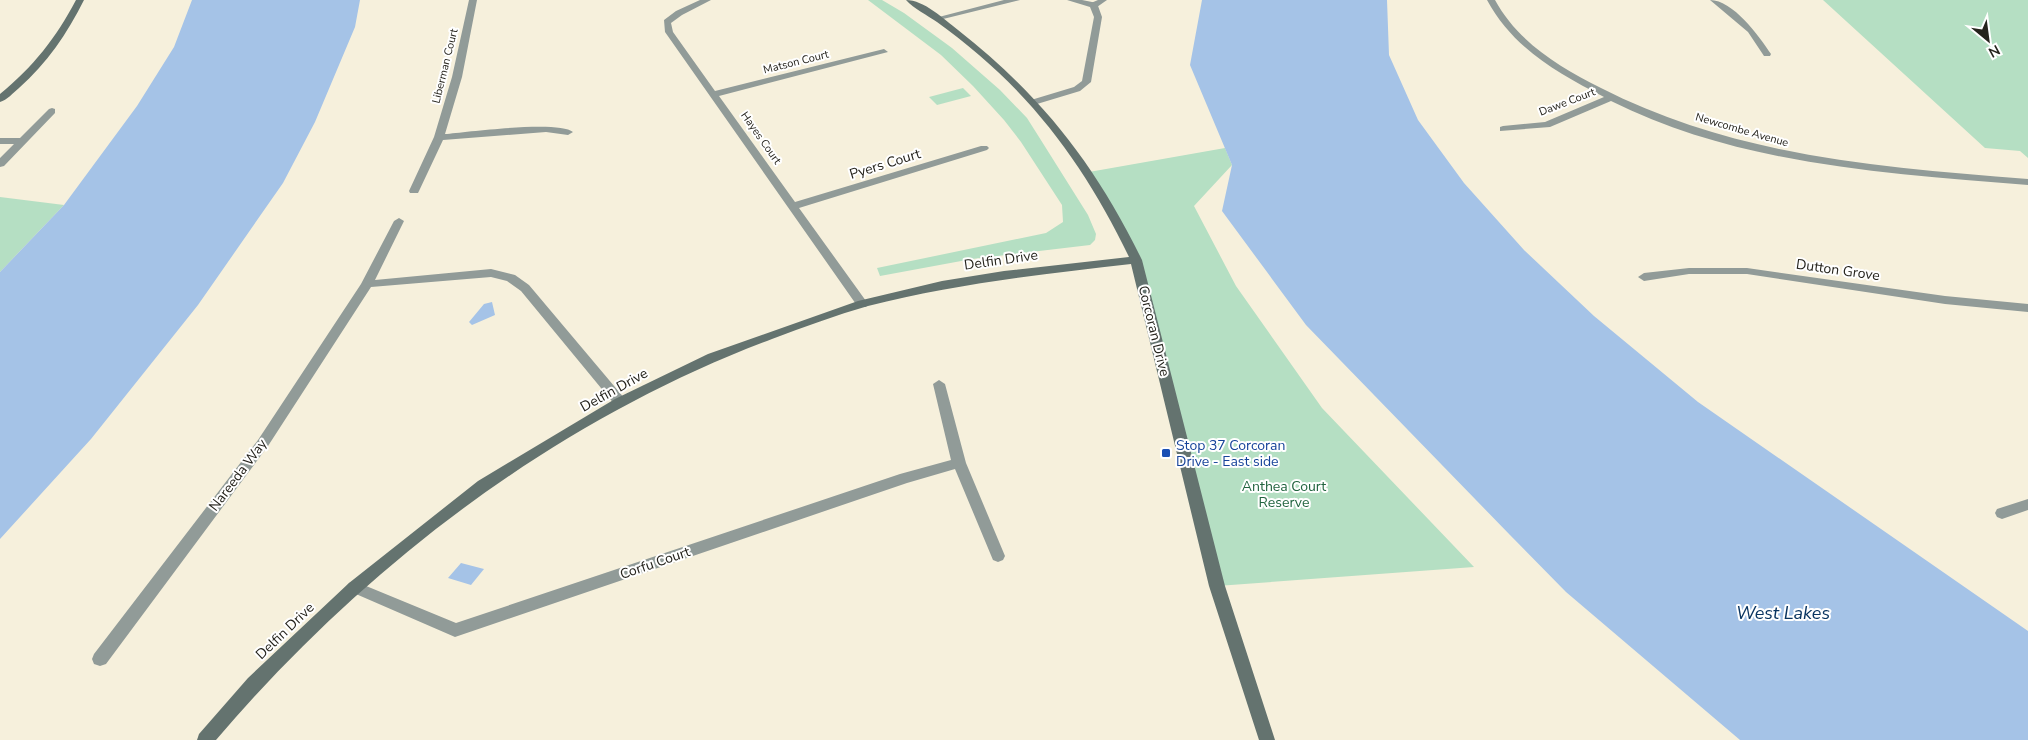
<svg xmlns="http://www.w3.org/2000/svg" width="2028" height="740" font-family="'Nunito Sans',sans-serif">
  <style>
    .green { fill: #b5dfc3 }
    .water { fill: #a5c3e7 }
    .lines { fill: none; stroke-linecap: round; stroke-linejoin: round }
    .lane { fill: #919b98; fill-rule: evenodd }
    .street { fill: #919b98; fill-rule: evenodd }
    .secondary { fill: #64736f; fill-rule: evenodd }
    .transit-dot { fill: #1a4fb4; stroke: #fff; stroke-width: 2 }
    .labels { text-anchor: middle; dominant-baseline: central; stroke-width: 4; stroke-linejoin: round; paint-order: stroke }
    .far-street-label { font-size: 11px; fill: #25231c; stroke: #fff }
    .street-label { font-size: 14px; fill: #25231c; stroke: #fff }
    .transit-label { font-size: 14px; fill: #164399; stroke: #fff; text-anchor: start }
    .park-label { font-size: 14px; fill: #22643f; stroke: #fff }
    .near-water-label { font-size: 18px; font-style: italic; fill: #093460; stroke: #fff }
  </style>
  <rect width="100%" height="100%" fill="#f6f0dc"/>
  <path class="green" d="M 868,0 L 882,0 L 904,13 L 952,48 L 1000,90 L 1027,118 L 1039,137 L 1088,215 L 1096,234 L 1095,240 L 1090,245 L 972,259 L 880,276 L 877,268 L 1046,233 L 1063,222 L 1062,205 L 1021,142 L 1004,120 L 973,86 L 941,55 Z
    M 1823,0 L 2028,0 L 2028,158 L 2020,151 L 1985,148 Z
    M 963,88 L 971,96 L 937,105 L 929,97 Z
    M 1225,148 L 1232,165 L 1194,206 L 1236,286 L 1322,408 L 1474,567 L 1217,586 L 1136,260 L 1089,172 Z
    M 0,197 L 64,205 L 0,272 Z"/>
  <path class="water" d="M 192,0 L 360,0 L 355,27 L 315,122 L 283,183 L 198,305 L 91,439 L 0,539 L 0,272 L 64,205 L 137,106 L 174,47 Z
    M 1202,0 L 1387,0 L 1389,55 L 1418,120 L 1464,183 L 1524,250 L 1594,316 L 1698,402 L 2028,631 L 2028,740 L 1740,740 L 1566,592 L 1510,535 L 1306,325 L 1222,211 L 1232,165 L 1190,65 Z
    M 492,302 L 495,315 L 472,325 L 469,322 L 484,304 Z
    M 461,563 L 484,569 L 471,585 L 448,578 Z"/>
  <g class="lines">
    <path class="lane" d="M 1098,0 L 1107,0 L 1097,7 L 1091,7 L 1091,3 Z"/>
    <path class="street" d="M 469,0 L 477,0 L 462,77 L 445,134 C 467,132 559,120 573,132 L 568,135 L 546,132 L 443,140 L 419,191 L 418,193 L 410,193 L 409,191 L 434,137 L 452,77 Z
      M 700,0 L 711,0 L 682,15 L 671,23 L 673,32 L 715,91 L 884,49 L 888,52 L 719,96 L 795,202 L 981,146 L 987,146 L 989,148 L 987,150 L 799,208 L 866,301 L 868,304 L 866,307 L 858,307 L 665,32 L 664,20 L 676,11 Z
      M 1004,0 L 1020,0 L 939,20 L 935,18 Z
      M 1067,0 L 1082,0 L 1097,3 L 1102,17 L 1091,82 L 1080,91 L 1037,104 L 1031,104 L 1031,100 L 1074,87 L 1082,81 L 1094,17 L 1090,7 Z
      M 1487,0 L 1495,0 C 1518,42 1559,67 1601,88 C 1737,157 1879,167 2028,179 L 2028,185 C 1888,174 1739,165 1611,101 L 1550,127 L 1500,131 L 1500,127 L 1503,126 L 1545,122 L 1604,97 C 1557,73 1513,48 1487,0 Z
      M 1710,0 C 1733,0 1759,36 1771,54 L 1770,56 L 1764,56 L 1748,32 Z
      M 52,108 L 55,109 L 55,113 L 4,166 L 0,167 L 0,158 L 14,144 L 0,144 L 0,138 L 20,138 L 49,109 Z
      M 399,218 L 404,221 L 375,280 L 491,269 L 515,275 L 529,285 L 625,399 L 626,402 L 625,405 L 615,405 L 521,291 L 507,281 L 491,277 L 371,287 L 268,446 L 106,664 L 100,666 L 94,664 L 92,659 L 94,654 L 258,440 L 361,284 L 394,221 Z
      M 1689,268 L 1747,268 L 1945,296 L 2028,304 L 2028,312 L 1945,304 L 1747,274 L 1689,274 L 1644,281 L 1638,277 L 1644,273 Z
      M 939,380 L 945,384 L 966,463 L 1005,556 L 1003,560 L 998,562 L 993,560 L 955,469 L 907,483 L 455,637 L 349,591 L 346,587 L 349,583 L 354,581 L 456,623 L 900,474 L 951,460 L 933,384 Z
      M 2028,499 L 2028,510 L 2002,519 L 1997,517 L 1995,513 L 1997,509 Z"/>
    <path class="secondary" d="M 76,0 L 84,0 C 67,34 47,63 19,88 C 13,93 7,100 0,102 L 0,94 C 33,67 56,38 76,0 Z
      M 906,0 C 924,0 944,19 958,30 C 1042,96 1095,164 1142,260 L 1225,586 L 1275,740 L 1259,740 L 1209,586 L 1131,264 C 1043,274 955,284 868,306 C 836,315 804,327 772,339 C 556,420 365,565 216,740 L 197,740 L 199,734 L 248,678 L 349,583 L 478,481 L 615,399 L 708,354 L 858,301 L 942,281 L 1004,271 L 1129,257 C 1092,180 1045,111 979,55 C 965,43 951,32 937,22 C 927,15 914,9 906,0 Z"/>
  </g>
  <rect class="transit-dot" x="1161" y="448" width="10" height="10" rx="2.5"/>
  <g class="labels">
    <g class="far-street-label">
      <text transform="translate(796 62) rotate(-14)">Matson Court</text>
      <text transform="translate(445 66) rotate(-76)">Liberman Court</text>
      <text transform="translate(1567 102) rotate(-21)">Dawe Court</text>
      <text transform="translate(1742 130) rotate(16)">Newcombe Avenue</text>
      <text transform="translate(761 138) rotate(55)">Hayes Court</text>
    </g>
    <g class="street-label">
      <text transform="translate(885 164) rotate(-17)">Pyers Court</text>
      <text transform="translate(1001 260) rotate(-8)">Delfin Drive</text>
      <text transform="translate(1838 270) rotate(8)">Dutton Grove</text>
      <text transform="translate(1154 331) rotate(76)">Corcoran Drive</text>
      <text transform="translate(614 390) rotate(-29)">Delfin Drive</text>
      <text transform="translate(238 475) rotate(-53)">Nareeda Way</text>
      <text transform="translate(655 563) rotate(-19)">Corfu Court</text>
      <text transform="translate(285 631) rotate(-44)">Delfin Drive</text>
    </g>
    <g class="transit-label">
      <text x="1176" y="445">Stop 37 Corcoran<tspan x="1176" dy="16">Drive - East side</tspan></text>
    </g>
    <g class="park-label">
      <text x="1284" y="486">Anthea Court<tspan x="1284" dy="16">Reserve</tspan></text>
    </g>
    <g class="near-water-label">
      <text x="1783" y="613">West Lakes</text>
    </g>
  </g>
  <g transform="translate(1988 40) rotate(151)" stroke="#ffffff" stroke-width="4" paint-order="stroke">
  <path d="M0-4L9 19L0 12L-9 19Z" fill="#25231c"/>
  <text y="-8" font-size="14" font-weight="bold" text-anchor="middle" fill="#25231c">N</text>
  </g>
</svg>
